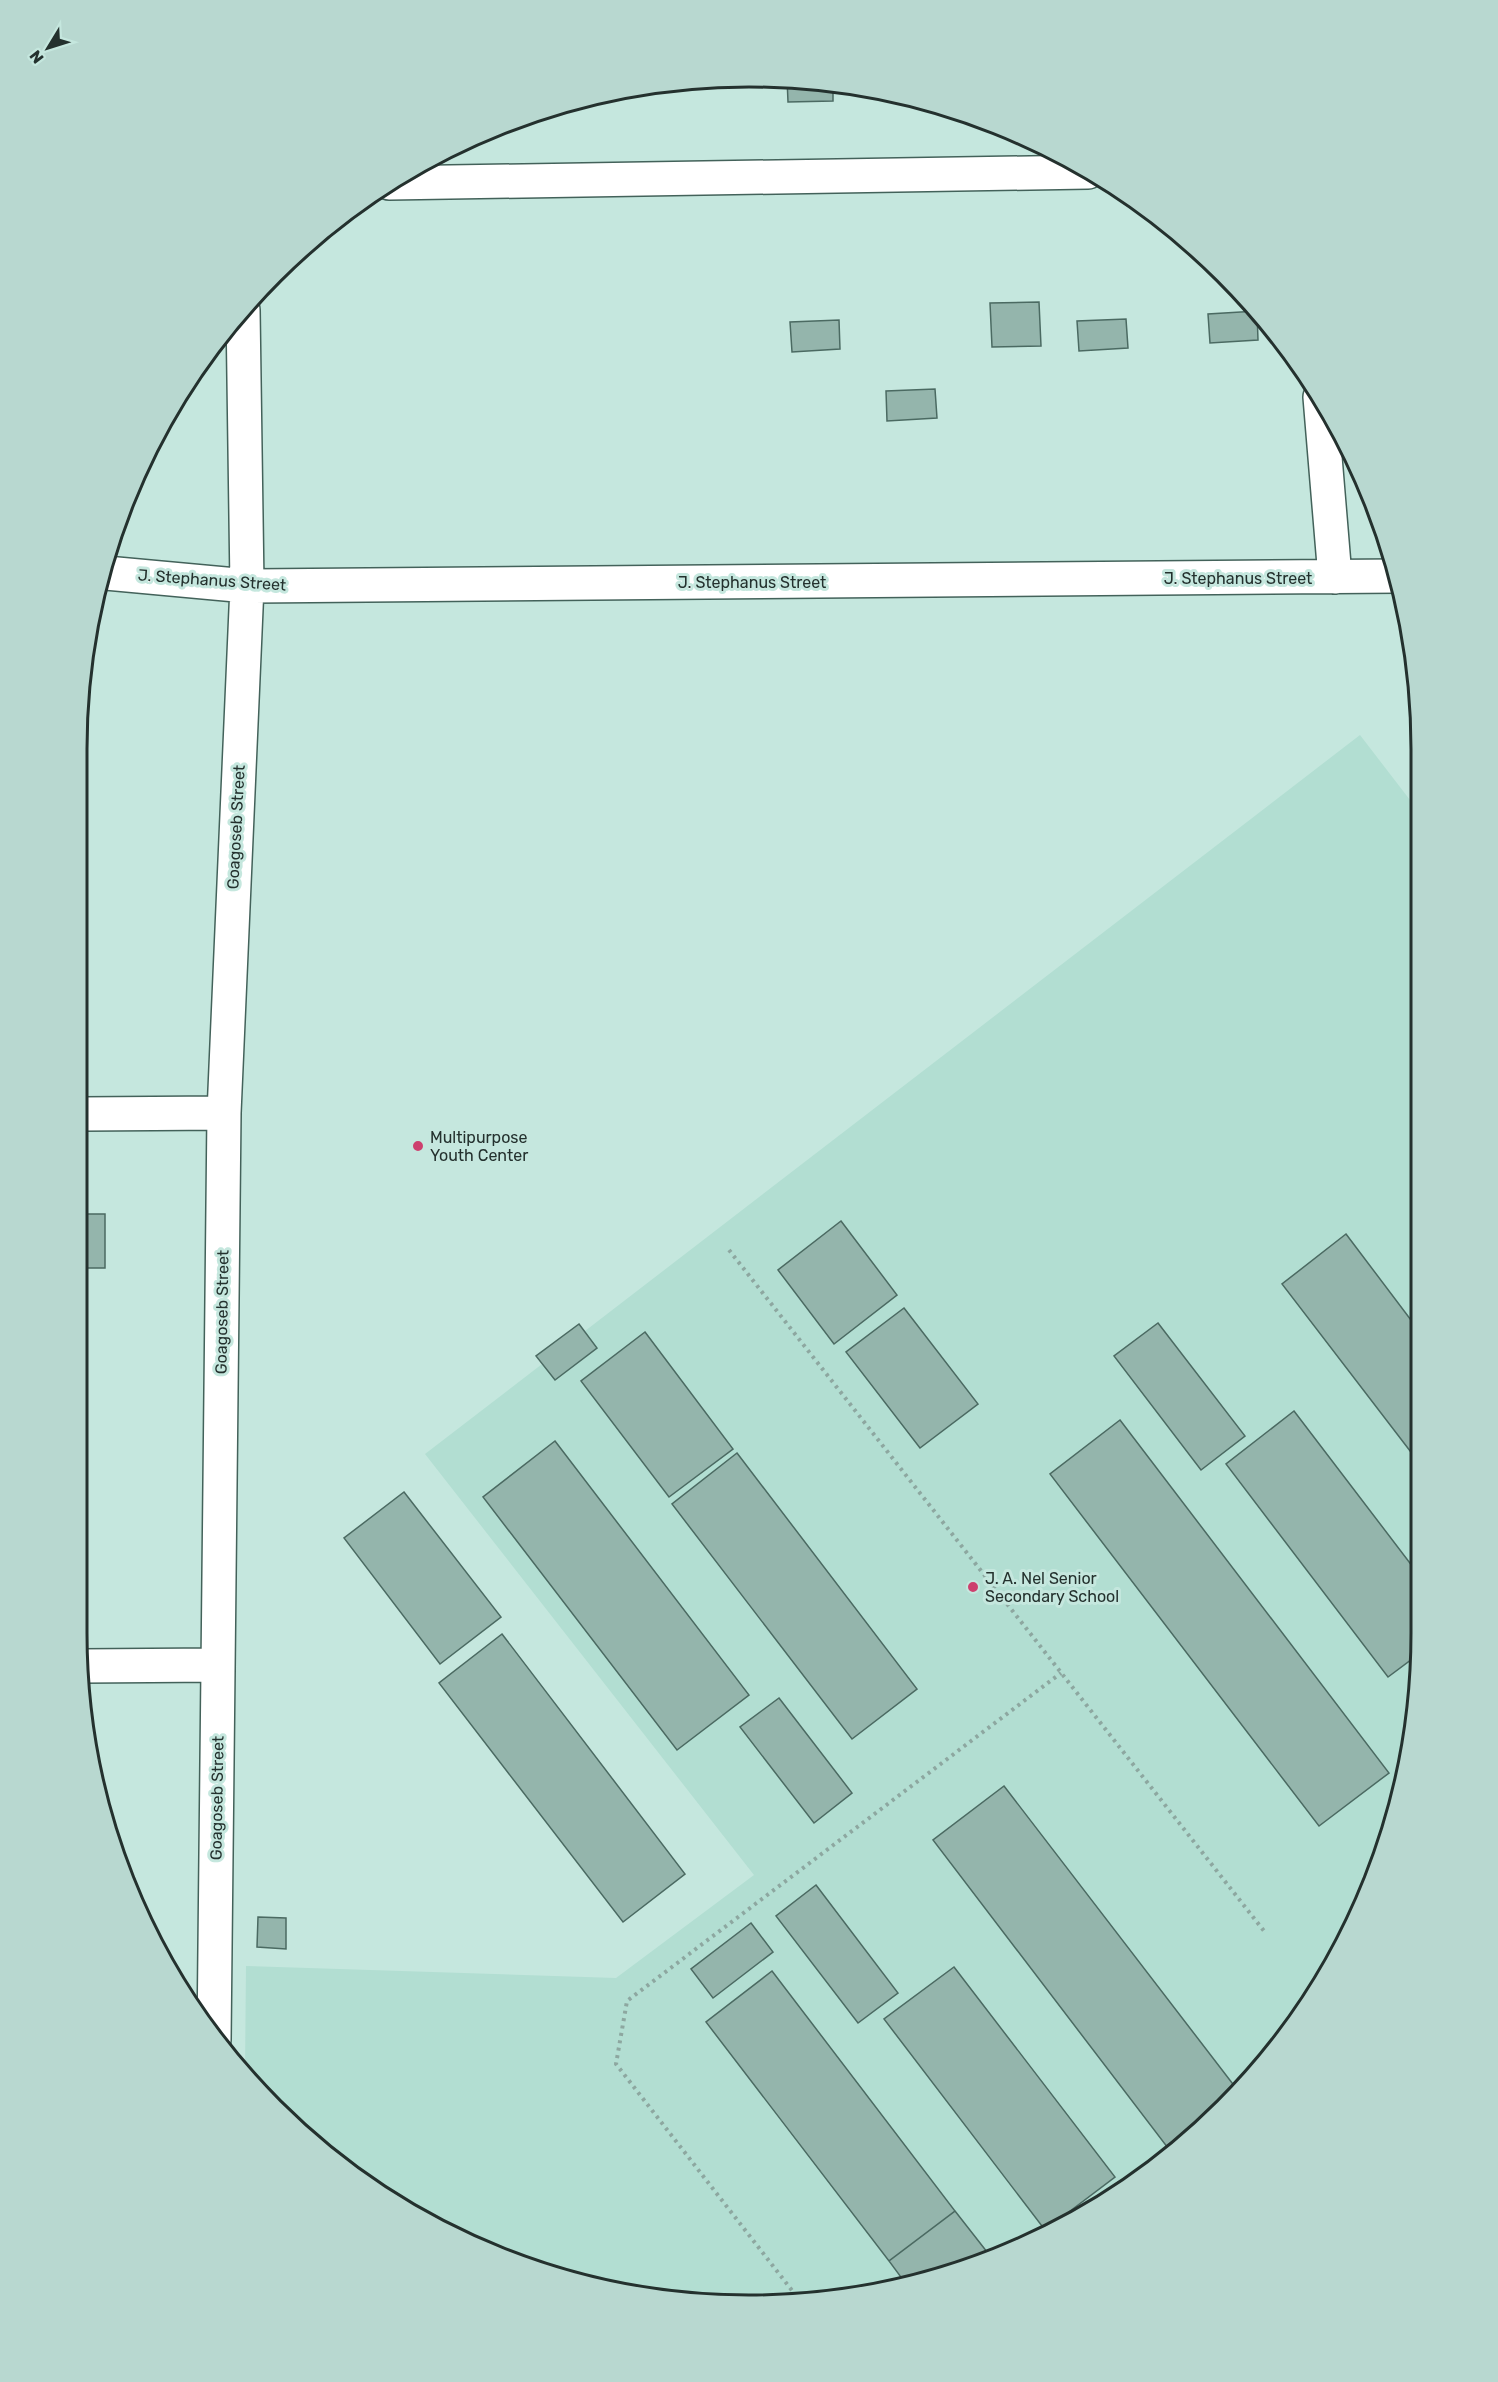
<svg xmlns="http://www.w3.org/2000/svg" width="1498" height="2382" font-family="Rubik,sans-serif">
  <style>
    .built { fill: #b2ded2 }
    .building { fill: #94b5ac; stroke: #4b6a62; stroke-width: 1.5 }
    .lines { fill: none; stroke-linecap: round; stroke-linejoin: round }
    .minor-casing { stroke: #43625a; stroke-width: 36 }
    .path { stroke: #8da7a0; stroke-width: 4; stroke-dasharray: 3 4.5; stroke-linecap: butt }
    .minor { stroke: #fff; stroke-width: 33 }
    .poi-dot { fill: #cd406e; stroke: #c5e7de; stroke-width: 2 }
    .labels { text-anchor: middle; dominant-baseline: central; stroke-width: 6; stroke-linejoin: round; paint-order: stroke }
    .street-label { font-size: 16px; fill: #24312e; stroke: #c5e7de }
    .poi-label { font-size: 16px; fill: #24312e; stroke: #c5e7de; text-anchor: start }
    .rim { fill: none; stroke: #24312e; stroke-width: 3 }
  </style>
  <rect width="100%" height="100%" fill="#c5e7de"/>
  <path class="built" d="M 1360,735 L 1420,813 L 1416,1720 L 1370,1890 L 1283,2042 L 1224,2109 L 1123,2192 L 965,2270 L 837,2300 L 749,2305 L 618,2293 L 533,2270 L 451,2236 L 340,2167 L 245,2072 L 246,1966 L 616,1978 L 754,1875 L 425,1454 Z"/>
  <path class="building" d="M 787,78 L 833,85 L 833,101 L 788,102 Z
    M 1039,302 L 1041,346 L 992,347 L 990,303 Z
    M 1257,311 L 1258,340 L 1210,343 L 1208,314 Z
    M 1126,319 L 1128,348 L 1079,351 L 1077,321 Z
    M 839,320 L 840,349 L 792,352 L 790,322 Z
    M 935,389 L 937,418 L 887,421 L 886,391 Z
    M 82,1214 L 105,1214 L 105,1268 L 82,1268 Z
    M 841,1221 L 897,1295 L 834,1344 L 778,1270 Z
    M 1346,1234 L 1417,1328 L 1417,1460 L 1282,1284 Z
    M 904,1308 L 978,1404 L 920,1448 L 846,1352 Z
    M 1158,1323 L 1245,1436 L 1201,1470 L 1114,1356 Z
    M 579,1324 L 597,1348 L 555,1380 L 536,1356 Z
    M 645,1332 L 733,1449 L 669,1497 L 581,1381 Z
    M 1294,1411 L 1416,1571 L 1416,1656 L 1388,1677 L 1226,1464 Z
    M 1120,1420 L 1389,1773 L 1319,1826 L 1050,1474 Z
    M 555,1441 L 749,1695 L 677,1750 L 483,1497 Z
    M 737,1453 L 917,1689 L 852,1739 L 672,1504 Z
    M 404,1492 L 501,1617 L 440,1664 L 344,1538 Z
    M 502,1634 L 685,1874 L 623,1922 L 439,1683 Z
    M 779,1698 L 852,1793 L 814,1823 L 740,1727 Z
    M 1004,1786 L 1239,2092 L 1224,2109 L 1171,2152 L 933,1840 Z
    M 816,1885 L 898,1993 L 858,2023 L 776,1916 Z
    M 258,1917 L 286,1918 L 286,1949 L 257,1947 Z
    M 751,1923 L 773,1952 L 713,1998 L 691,1969 Z
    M 954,1967 L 1115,2177 L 1045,2230 L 884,2019 Z
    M 772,1971 L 955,2211 L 889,2261 L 706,2022 Z
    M 955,2211 L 991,2257 L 965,2270 L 906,2284 L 889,2261 Z"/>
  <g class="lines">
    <defs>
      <path id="minor" d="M 389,183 L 1088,172
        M 1320,397 L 1335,577
        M 106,573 L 247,586 L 1399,576
        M 82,1114 L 224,1113
        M 82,1666 L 218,1665
        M 214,2040 L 224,1113 L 247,586 L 243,310"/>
    </defs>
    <use href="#minor" class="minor-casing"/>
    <path class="path" d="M 729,1250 L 1264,1931
      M 801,2302 L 616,2064 L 627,2001 L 1061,1673"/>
    <use href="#minor" class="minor"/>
  </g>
  <g class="poi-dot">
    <circle cx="418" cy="1146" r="6"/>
    <circle cx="973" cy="1587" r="6"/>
  </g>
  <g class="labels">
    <g class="street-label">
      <text x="1238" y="578">J. Stephanus Street</text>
      <text transform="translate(212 580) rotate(4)">J. Stephanus Street</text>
      <text x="752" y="582">J. Stephanus Street</text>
      <text transform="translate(236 827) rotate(-87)">Goagoseb Street</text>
      <text transform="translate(222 1312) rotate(-89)">Goagoseb Street</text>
      <text transform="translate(217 1798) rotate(-89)">Goagoseb Street</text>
    </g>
    <g class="poi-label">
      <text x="430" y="1137">Multipurpose<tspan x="430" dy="18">Youth Center</tspan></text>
      <text x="985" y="1578">J. A. Nel Senior<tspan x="985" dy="18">Secondary School</tspan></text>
    </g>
  </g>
  <path d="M0 0H1498V2382H0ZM749 87H749A662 662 0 0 1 1411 749V1633A662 662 0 0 1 749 2295H749A662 662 0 0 1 87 1633V749A662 662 0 0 1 749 87Z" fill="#b8d8d0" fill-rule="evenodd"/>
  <path class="rim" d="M749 87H749A662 662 0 0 1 1411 749V1633A662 662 0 0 1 749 2295H749A662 662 0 0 1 87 1633V749A662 662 0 0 1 749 87Z"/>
  <g transform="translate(48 48) rotate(232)" stroke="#c5e7de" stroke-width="4.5" paint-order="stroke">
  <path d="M0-4.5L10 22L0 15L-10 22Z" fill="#24312e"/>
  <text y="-9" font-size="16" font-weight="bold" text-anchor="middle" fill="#24312e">N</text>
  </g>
</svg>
